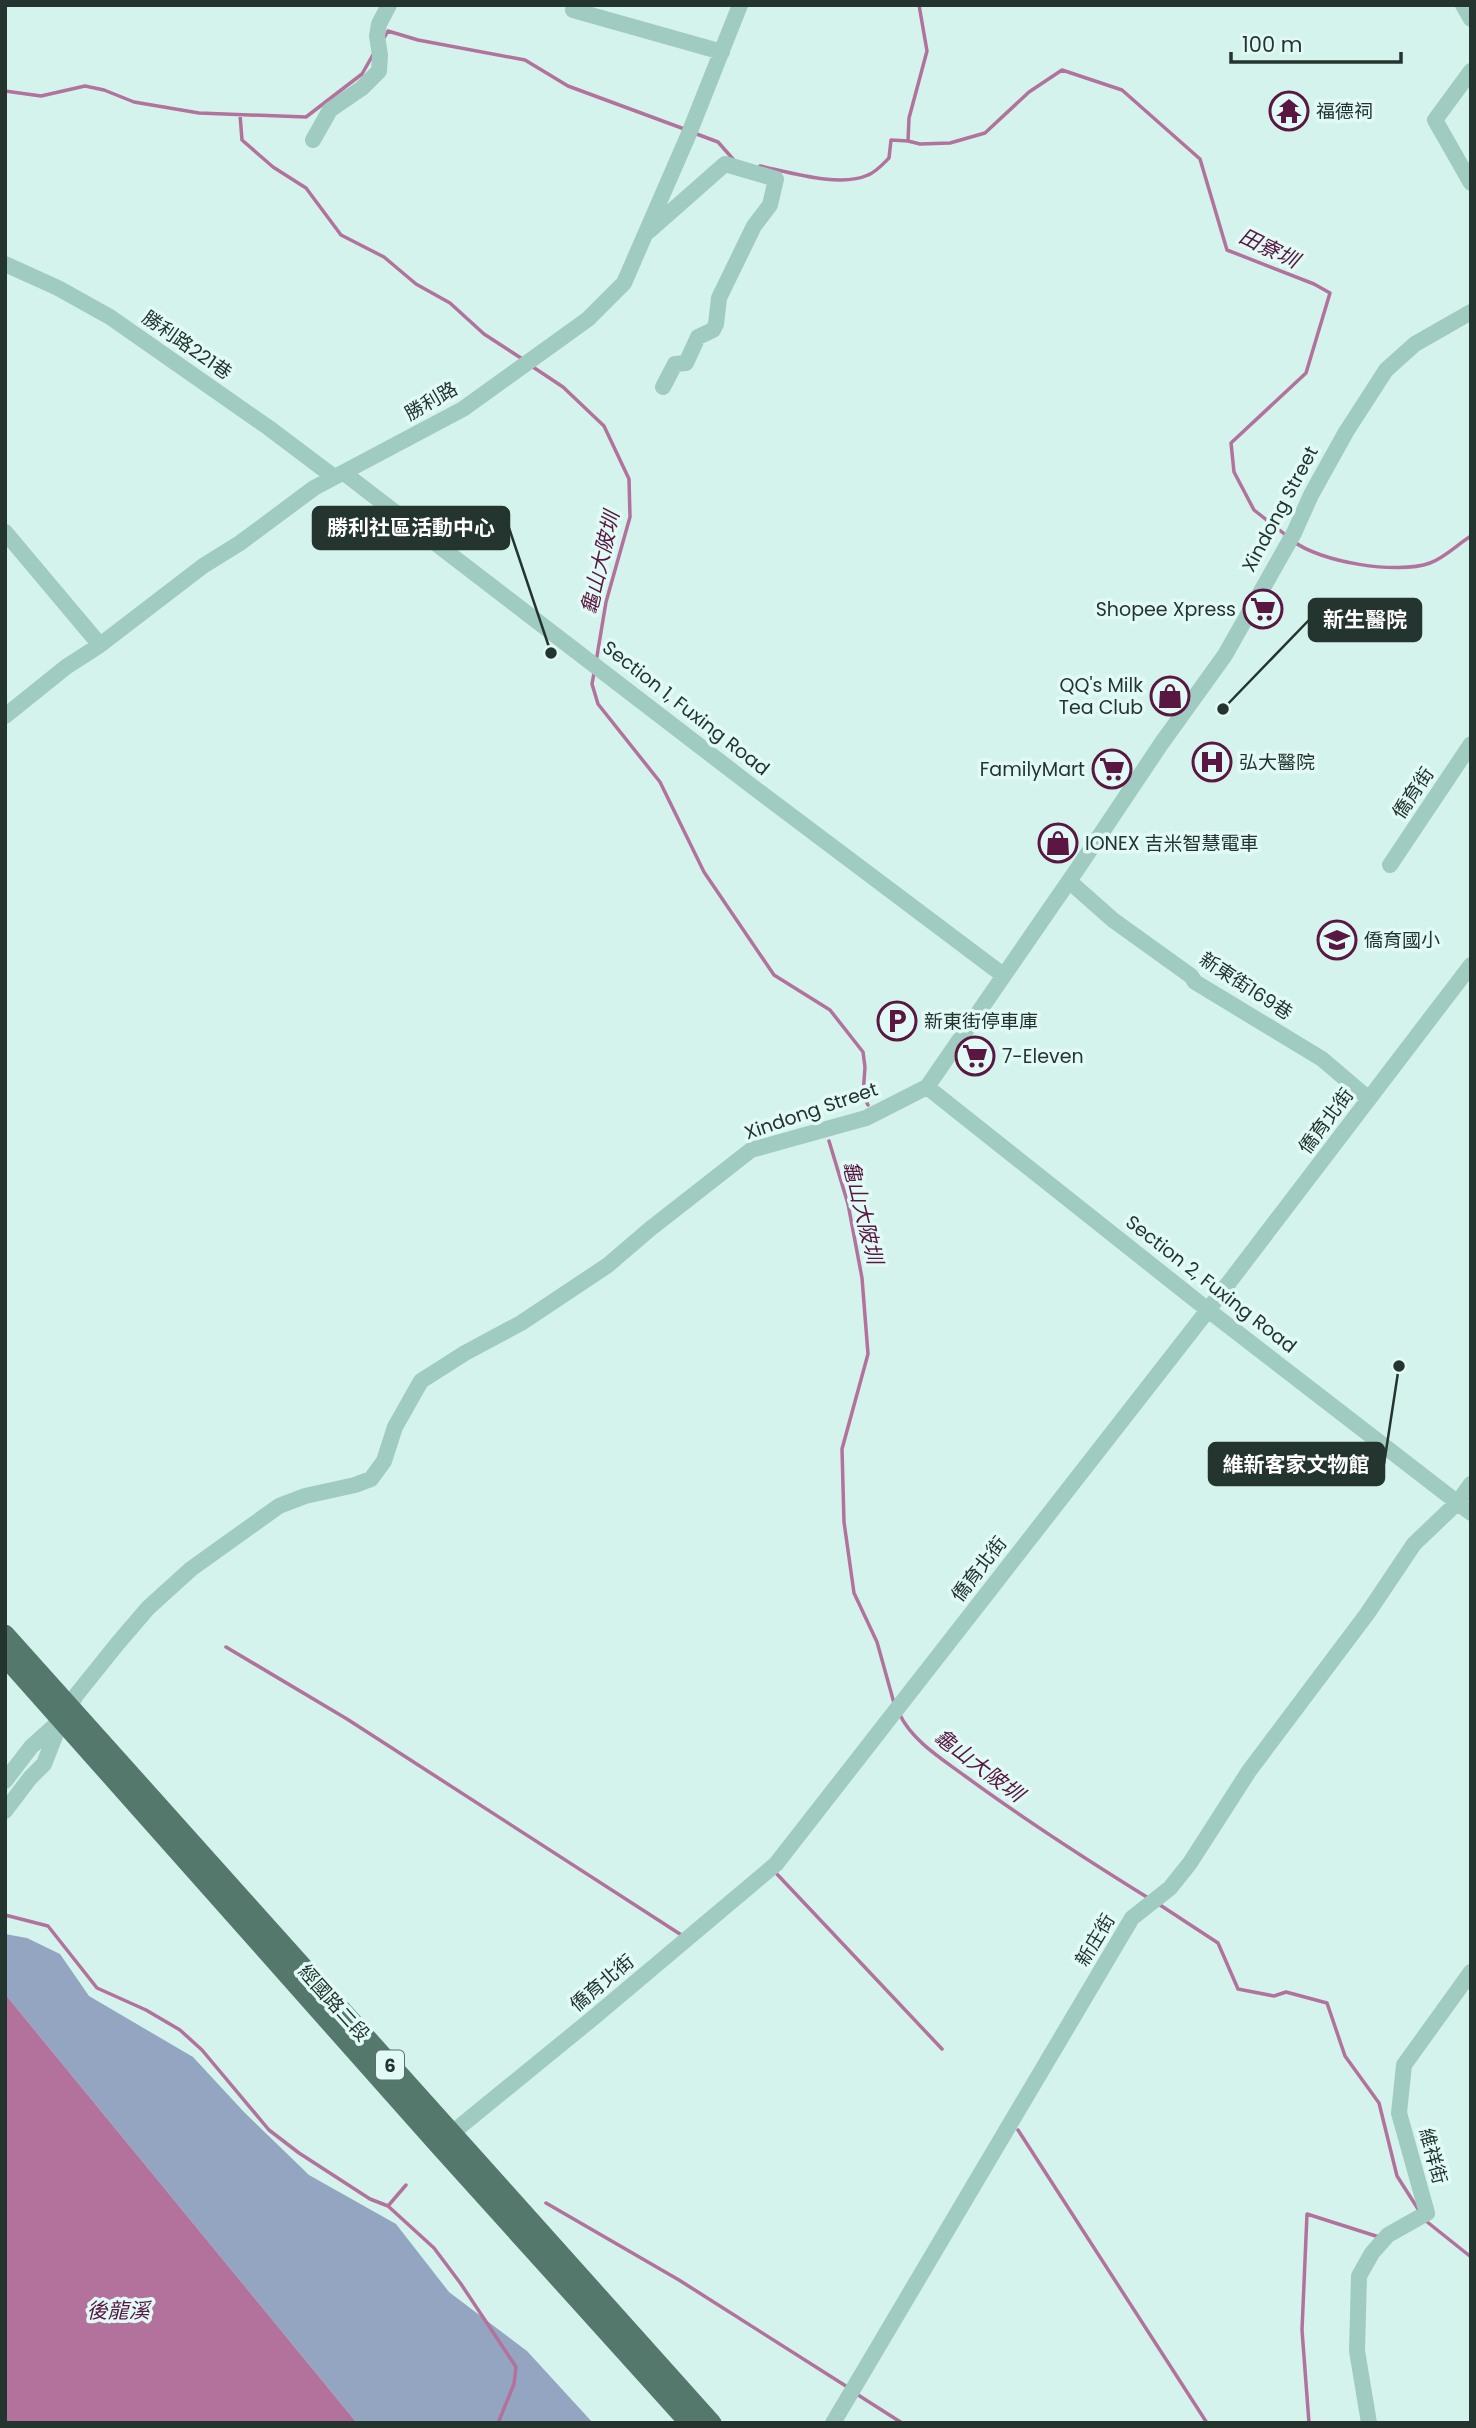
<svg xmlns="http://www.w3.org/2000/svg" width="1476" height="2428" font-family="Poppins,'Noto Sans TC',sans-serif">
  <style>
    .green { fill: #94a5c2 }
    .water { fill: #b2729c }
    .lines { fill: none; stroke-linecap: round; stroke-linejoin: round }
    .stream { stroke: #b2729c; stroke-width: 3.5 }
    .minor { stroke: #a0cbc1; stroke-width: 16 }
    .major { stroke: #54786b; stroke-width: 19 }
    .labels { text-anchor: middle; dominant-baseline: central; stroke-width: 7; stroke-linejoin: round; paint-order: stroke }
    .shield { fill: #e1faf6; stroke: #5d6f6a; stroke-width: 2 }
    .shield-label { font-size: 18px; font-weight: bold; fill: #24342e }
    .poi-label { font-size: 19px; fill: #24342e; stroke: #e1faf6; text-anchor: start }
    .street-label { font-size: 19px; fill: #24342e; stroke: #e1faf6 }
    .water-label { font-size: 21px; font-style: italic; fill: #591741; stroke: #e1faf6 }
    .leader { fill: none; stroke: #24342e; stroke-width: 2.5 }
    .callout-dot { fill: #24342e; stroke: #e1faf6; stroke-width: 2.5 }
    .callout { fill: #24342e; stroke: #24342e; stroke-width: 2.5 }
    .callout-label { font-size: 21px; text-anchor: middle; font-weight: bold; fill: #fff }
  </style>
  <rect width="100%" height="100%" fill="#d5f3ed"/>
  <path class="green" d="M 5,1934 L 27,1938 L 60,1954 L 89,1996 L 193,2057 L 244,2112 L 309,2175 L 396,2224 L 449,2292 L 527,2351 L 593,2423 L 357,2423 L 5,1994 Z"/>
  <path class="water" d="M 5,1994 L 357,2423 L 5,2423 Z"/>
  <g class="lines">
    <path class="stream" d="M 919,5 L 927,51 L 909,118 L 908,141 L 920,144 L 950,143 L 985,133 L 1029,92 L 1062,70 L 1122,90 L 1200,159 L 1227,250 L 1314,284 L 1330,293 L 1306,373 L 1231,443 L 1234,472 L 1254,510 L 1287,536
      M 384,38 L 388,31 L 418,40 L 525,60 L 568,86 L 687,130
      M 5,91 L 41,96 L 85,86 L 104,90 L 134,102 L 199,113 L 306,117 L 362,74 L 374,53
      M 240,115 L 242,140 L 273,167 L 306,188 L 341,235 L 384,257 L 416,284 L 450,303 L 484,334 L 524,360
      M 694,133 L 718,142 L 733,159
      M 760,166 C 789,172 840,188 868,175 C 876,172 883,164 889,158 L 891,140 L 908,141
      M 533,367 L 563,387 L 604,426 L 629,479 L 630,517 L 606,602 L 596,662
      M 1293,541 C 1320,562 1397,575 1430,563 C 1444,558 1458,544 1471,536
      M 594,673 L 592,684 L 598,704 L 660,782 L 704,872 L 774,975 L 830,1010 L 863,1052 L 865,1067 L 863,1095 L 868,1105
      M 829,1141 L 848,1204 L 862,1278 L 868,1354 L 842,1449 L 844,1522 L 854,1593 L 877,1642 L 894,1703
      M 226,1647 L 347,1719 L 683,1936
      M 899,1713 C 912,1741 942,1759 965,1776 C 1025,1820 1087,1860 1150,1899
      M 775,1872 L 942,2049
      M 1157,1903 L 1218,1943 L 1238,1989 L 1274,1996 L 1286,1992 L 1327,2003 L 1345,2056 L 1379,2103 L 1397,2176 L 1420,2212
      M 5,1915 L 48,1926 L 97,1988 L 146,2010 L 180,2030 L 202,2050 L 269,2130 L 299,2153 L 370,2199 L 388,2206 L 434,2248 L 461,2284 L 516,2367 L 514,2384 L 498,2423
      M 1018,2130 L 1207,2423
      M 546,2203 L 679,2280 L 849,2388
      M 388,2206 L 406,2185
      M 1426,2221 L 1471,2257
      M 855,2393 L 902,2423
      M 1309,2423 L 1302,2330 L 1307,2214 L 1379,2237"/>
    <path class="minor" d="M 1463,5 L 1471,19
      M 573,10 L 722,52
      M 1471,71 L 1435,120 L 1471,183
      M 313,140 L 330,110 L 362,88 L 379,71 L 380,55 L 377,36 L 379,24 L 389,5
      M 649,231 L 725,164 L 776,179 L 770,205 L 754,226 L 719,298 L 716,324 L 713,330 L 698,337 L 686,363 L 675,364 L 663,387
      M 5,264 L 58,288 L 110,317 L 269,428 L 334,477
      M 344,473 L 753,787 L 1003,975
      M 5,532 L 100,645
      M 5,716 L 66,667 L 100,645 L 203,566 L 240,543 L 314,488 L 463,409 L 588,319 L 624,283 L 688,136 L 740,5
      M 1390,865 L 1471,744
      M 1069,881 L 1113,920 L 1191,976 L 1195,982 L 1322,1059 L 1369,1099
      M 927,1087 L 1208,1310 L 1471,1513
      M 5,1781 L 31,1747 L 60,1721 L 77,1694 L 118,1643 L 148,1608 L 191,1569 L 279,1506 L 305,1496 L 355,1485 L 371,1479 L 384,1461 L 395,1427 L 421,1381 L 465,1353 L 521,1323 L 608,1265 L 650,1229 L 751,1150 L 866,1118 L 927,1087 L 1078,868 L 1161,744 L 1225,655 L 1294,533 L 1311,495 L 1346,432 L 1386,370 L 1415,344 L 1471,312
      M 5,1811 L 30,1778 L 44,1764 L 59,1726
      M 452,2133 L 593,2018 L 776,1864 L 1208,1310 L 1471,965
      M 833,2423 L 1132,1918 L 1170,1888 L 1190,1863 L 1249,1771 L 1367,1614 L 1414,1544 L 1458,1502 L 1471,1484
      M 1369,2423 L 1357,2351 L 1359,2276 L 1372,2253 L 1388,2235 L 1427,2213 L 1399,2113 L 1404,2065 L 1471,1972"/>
    <path class="major" d="M 5,1634 L 712,2423
      M 5,1657 L 439,2146 L 689,2423"/>
  </g>
  <defs>
    <symbol id="temple-ring" viewBox="-11 -11 22 22"><circle r="9.5" fill="#e1faf6" stroke="#591741" stroke-width="1.5"/><path d="M0-6L5-2H3V0L6.5 2.5H4V6H1.5V3h-3V6H-4V2.5H-6.5L-3 0V-2H-5Z" fill="#591741"/></symbol>
    <symbol id="supermarket-ring" viewBox="-11 -11 22 22"><circle r="9.5" fill="#e1faf6" stroke="#591741" stroke-width="1.5"/><path d="M-6-5.5h2.5l.6 2H6L4.5 2H-2.5L-4.4-4H-6ZM-1.5 3.2a1.3 1.3 0 1 0 .1 0ZM3 3.2a1.3 1.3 0 1 0 .1 0Z" fill="#591741"/></symbol>
    <symbol id="shop-ring" viewBox="-11 -11 22 22"><circle r="9.5" fill="#e1faf6" stroke="#591741" stroke-width="1.5"/><path d="M-5-2.5h2.3a2.7 3.5 0 0 1 5.4 0H5L5.5 6h-11ZM-1.5-2.5h3a1.5 2.3 0 0 0-3 0Z" fill="#591741"/></symbol>
    <symbol id="hospital-ring" viewBox="-11 -11 22 22"><circle r="9.5" fill="#e1faf6" stroke="#591741" stroke-width="1.5"/><path d="M-5-5h3v3.5h4V-5h3V5h-3V1.5h-4V5h-3Z" fill="#591741"/></symbol>
    <symbol id="school-ring" viewBox="-11 -11 22 22"><circle r="9.5" fill="#e1faf6" stroke="#591741" stroke-width="1.5"/><path d="M0-5L7-2L0 1L-7-2ZM-4 1L0 2.5L4 1V4Q0 6-4 4Z" fill="#591741"/></symbol>
    <symbol id="parking-ring" viewBox="-11 -11 22 22"><circle r="9.5" fill="#e1faf6" stroke="#591741" stroke-width="1.5"/><path d="M-3.5-5.5H1a3.5 3.5 0 0 1 0 7H-1V5.5H-3.5ZM-1-3.4V-.6H.8a1.4 1.4 0 0 0 0-2.8Z" fill="#591741"/></symbol>
  </defs>
  <g fill-rule="evenodd">
    <use href="#temple-ring" x="1267" y="89" width="44" height="44"/>
    <use href="#supermarket-ring" x="1241" y="587" width="44" height="44"/>
    <use href="#shop-ring" x="1148" y="674" width="44" height="44"/>
    <use href="#hospital-ring" x="1190" y="740" width="44" height="44"/>
    <use href="#supermarket-ring" x="1090" y="747" width="44" height="44"/>
    <use href="#shop-ring" x="1036" y="821" width="44" height="44"/>
    <use href="#school-ring" x="1315" y="918" width="44" height="44"/>
    <use href="#parking-ring" x="875" y="999" width="44" height="44"/>
    <use href="#supermarket-ring" x="953" y="1034" width="44" height="44"/>
  </g>
  <g class="labels">
    <rect class="shield" x="376" y="2050.5" width="28" height="29" rx="5"/>
    <g class="shield-label">
      <text x="390" y="2065">6</text>
    </g>
    <g class="poi-label">
      <text x="1316" y="111">福德祠</text>
      <text x="1236" y="609" text-anchor="end">Shopee Xpress</text>
      <text x="1143" y="685" text-anchor="end">QQ's Milk<tspan x="1143" dy="22">Tea Club</tspan></text>
      <text x="1239" y="762">弘大醫院</text>
      <text x="1085" y="769" text-anchor="end">FamilyMart</text>
      <text x="1085" y="843">IONEX 吉米智慧電車</text>
      <text x="1364" y="940">僑育國小</text>
      <text x="924" y="1021">新東街停車庫</text>
      <text x="1002" y="1056">7-Eleven</text>
    </g>
    <g class="street-label">
      <text transform="translate(187 345) rotate(35)">勝利路221巷</text>
      <text transform="translate(431 401) rotate(-30)">勝利路</text>
      <text transform="translate(1280 509) rotate(-62)">Xindong Street</text>
      <text transform="translate(686 708) rotate(38)">Section 1, Fuxing Road</text>
      <text transform="translate(1413 793) rotate(-56)">僑育街</text>
      <text transform="translate(1246 986) rotate(33)">新東街169巷</text>
      <text transform="translate(811 1111) rotate(-19)">Xindong Street</text>
      <text transform="translate(1326 1121) rotate(-53)">僑育北街</text>
      <text transform="translate(1211 1284) rotate(38)">Section 2, Fuxing Road</text>
      <text transform="translate(979 1569) rotate(-52)">僑育北街</text>
      <text transform="translate(1095 1940) rotate(-59)">新庄街</text>
      <text transform="translate(602 1983) rotate(-40)">僑育北街</text>
      <text transform="translate(334 2003) rotate(48)">經國路二段</text>
      <text transform="translate(1433 2156) rotate(75)">維祥街</text>
    </g>
    <g class="water-label">
      <text transform="translate(1269 248) rotate(26)">田寮圳</text>
      <text transform="translate(600 563) rotate(-77)">龜山大陂圳</text>
      <text transform="translate(863 1212) rotate(76)">龜山大陂圳</text>
      <text transform="translate(979 1765) rotate(37)">龜山大陂圳</text>
      <text x="118" y="2310">後龍溪</text>
    </g>
  </g>
  <path class="leader" d="M551 653L509 528M1223 709L1309 620M1399 1366L1384 1464"/>
  <g class="callout-dot">
    <circle cx="551" cy="653" r="7"/>
    <circle cx="1223" cy="709" r="7"/>
    <circle cx="1399" cy="1366" r="7"/>
  </g>
  <g class="callout">
    <rect x="313" y="507" width="196" height="42" rx="7"/>
    <rect x="1309" y="599" width="112" height="42" rx="7"/>
    <rect x="1209" y="1443" width="175" height="42" rx="7"/>
  </g>
  <g class="callout-label">
    <text x="411" y="535">勝利社區活動中心</text>
    <text x="1365" y="627">新生醫院</text>
    <text x="1296" y="1472">維新客家文物館</text>
  </g>
  <rect width="1476" height="2428" fill="none" stroke="#24342e" stroke-width="14"/>
  <path d="M1231 52v10h170v-10" fill="none" stroke="#24342e" stroke-width="3.5"/>
  <text x="1242" y="52" font-size="21" fill="#24342e" stroke="#e1faf6" stroke-width="5" paint-order="stroke">100 m</text>
</svg>
